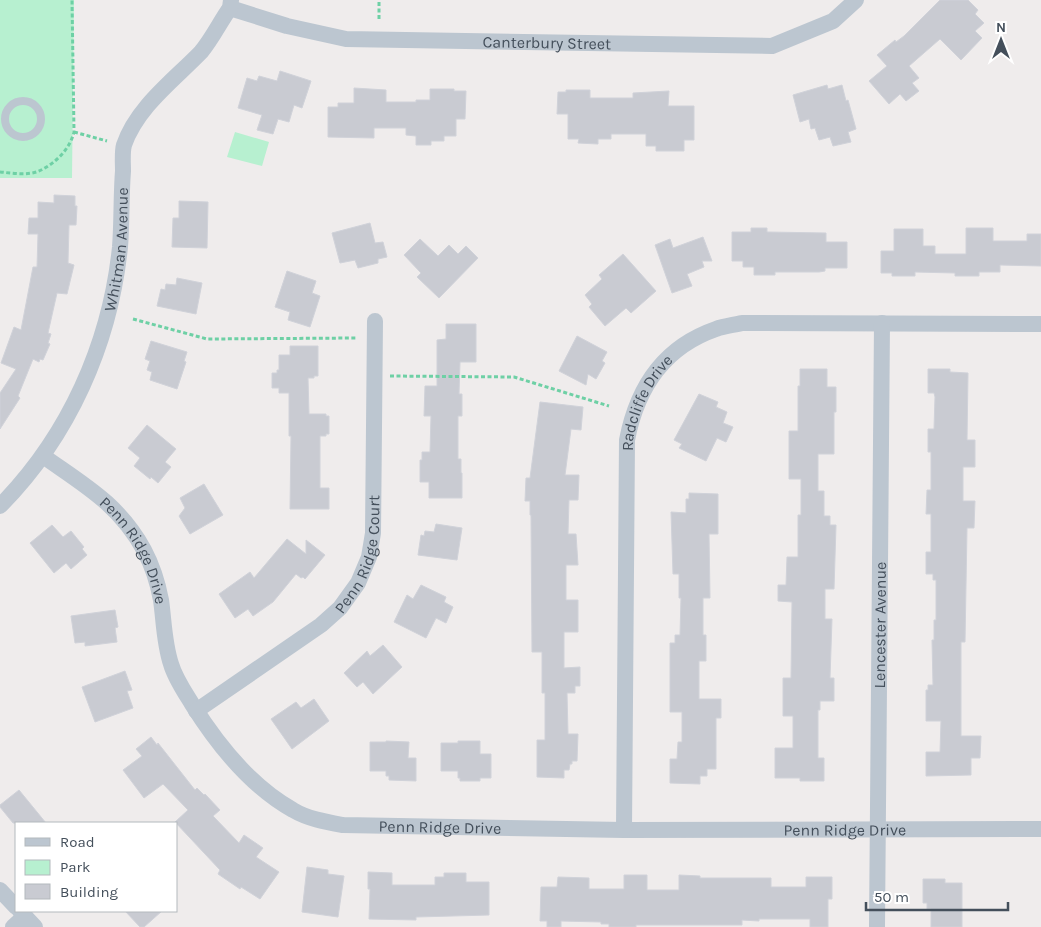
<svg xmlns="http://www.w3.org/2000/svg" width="1041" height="927" font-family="Karla,sans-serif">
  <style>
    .green { fill: #b7f0d0 }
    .building { fill: #c9cbd2; stroke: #d0d2d9 }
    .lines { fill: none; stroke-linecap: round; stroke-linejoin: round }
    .path { stroke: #6ed0a5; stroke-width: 3; stroke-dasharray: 4 2.5; stroke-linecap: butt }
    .lane { stroke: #bcc6d0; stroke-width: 8 }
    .street { stroke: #bcc6d0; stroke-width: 16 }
    .labels { text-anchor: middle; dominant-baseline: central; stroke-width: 4; stroke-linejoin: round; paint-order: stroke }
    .street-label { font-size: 16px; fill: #444f5b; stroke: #fff }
  </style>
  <rect width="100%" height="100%" fill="#efecec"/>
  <path class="green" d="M 0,0 L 74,0 L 72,178 L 0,178 Z
    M 235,132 L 269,142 L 262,166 L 227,157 Z"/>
  <path class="building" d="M 940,0 L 968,0 L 978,10 L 975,14 L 984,23 L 975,31 L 982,38 L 961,60 L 940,39 L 909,66 L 919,78 L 912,83 L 919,91 L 906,101 L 900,94 L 889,104 L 869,81 L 887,66 L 877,55 L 895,40 L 896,42 L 904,36 Z
    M 280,71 L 311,81 L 302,108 L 294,105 L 289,122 L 278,119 L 273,134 L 257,130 L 262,115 L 238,108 L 247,78 L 257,81 L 259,76 L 277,81 Z
    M 827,85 L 828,89 L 842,85 L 846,101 L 848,100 L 856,129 L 848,132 L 851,142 L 833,146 L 830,137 L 819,140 L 815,128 L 811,129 L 809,119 L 800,122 L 793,95 Z
    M 354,88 L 386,90 L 386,102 L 416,102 L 416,100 L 430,100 L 430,89 L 454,89 L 454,91 L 466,91 L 465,119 L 456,119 L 456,136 L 444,136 L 444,141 L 431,141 L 431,145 L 416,145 L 416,136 L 406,135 L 406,128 L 374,128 L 374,138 L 328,137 L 328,107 L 338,107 L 338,103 L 354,103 Z
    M 566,90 L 590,90 L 590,98 L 633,98 L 633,93 L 669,91 L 668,106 L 694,106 L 694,140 L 684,140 L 684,151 L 656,151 L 656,146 L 646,146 L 646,134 L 611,134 L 611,139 L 598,139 L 598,144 L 578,143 L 579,139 L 568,139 L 568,114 L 557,114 L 558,92 L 566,92 Z
    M 54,195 L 75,196 L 75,206 L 77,206 L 76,225 L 69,225 L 68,263 L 74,265 L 67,294 L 57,293 L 48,333 L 51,334 L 48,343 L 50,344 L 43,360 L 40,359 L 39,362 L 33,359 L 18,396 L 20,398 L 0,429 L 0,393 L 16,369 L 1,363 L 14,327 L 21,330 L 33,267 L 37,267 L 38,234 L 28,234 L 29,218 L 38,218 L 38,202 L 54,203 Z
    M 179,201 L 208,202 L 207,248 L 172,247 L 173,218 L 179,218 Z
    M 370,223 L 375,243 L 383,242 L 387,257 L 378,259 L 378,263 L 358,268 L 355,260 L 340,263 L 332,233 Z
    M 751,228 L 767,228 L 767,232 L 826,233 L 826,242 L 847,242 L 847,268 L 825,268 L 825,271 L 819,272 L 775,272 L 775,275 L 754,275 L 754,267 L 743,267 L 743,261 L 732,261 L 732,232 L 751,232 Z
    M 966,228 L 993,228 L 993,241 L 1027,241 L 1027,234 L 1041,234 L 1041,266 L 1000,265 L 1000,272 L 979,272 L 979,276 L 955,276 L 955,273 L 915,272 L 915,276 L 892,276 L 892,273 L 881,273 L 881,251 L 894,251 L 894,229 L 923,229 L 923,246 L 935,246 L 935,254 L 966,254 Z
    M 703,237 L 712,261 L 702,261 L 704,267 L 687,274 L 692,286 L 672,293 L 655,245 L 670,239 L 673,248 Z
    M 420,239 L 438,256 L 449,245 L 458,254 L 466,246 L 478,258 L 439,298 L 417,277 L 421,273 L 404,255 Z
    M 623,254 L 656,291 L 631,313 L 626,308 L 605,326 L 589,307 L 592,304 L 585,295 L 602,279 L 599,275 Z
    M 287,271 L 316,281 L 312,293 L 320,296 L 310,327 L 288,320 L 290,312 L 275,307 Z
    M 177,278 L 202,283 L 196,314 L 157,306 L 161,289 L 165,290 L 166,284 L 176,285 Z
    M 446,324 L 476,324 L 476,362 L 460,362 L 459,394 L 462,394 L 462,416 L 458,416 L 458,459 L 461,459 L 461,473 L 462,473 L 462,498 L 429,498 L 429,482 L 420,482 L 420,460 L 422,460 L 422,452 L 430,452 L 431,416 L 424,416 L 425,386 L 437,386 L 437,340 L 446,339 Z
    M 577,336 L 607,352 L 602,361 L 605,363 L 596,379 L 588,374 L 586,385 L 559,371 Z
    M 151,341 L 187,352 L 184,361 L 186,362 L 177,389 L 150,380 L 152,372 L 147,370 L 150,361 L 145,359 Z
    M 290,346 L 318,346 L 318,376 L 314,376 L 314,378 L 308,378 L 309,414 L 326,414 L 326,416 L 329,416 L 329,434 L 326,434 L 326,436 L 320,436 L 320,488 L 329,488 L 329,509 L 290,509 L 291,436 L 289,436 L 289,393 L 279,393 L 279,388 L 272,388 L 272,373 L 277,373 L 277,370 L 279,370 L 279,355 L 290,355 Z
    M 800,369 L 827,369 L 827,387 L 836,387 L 836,412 L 834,412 L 834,454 L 818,454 L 818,491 L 824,491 L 824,516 L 830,516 L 830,525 L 836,525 L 834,589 L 825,589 L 825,619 L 832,619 L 830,678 L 834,678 L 834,701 L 820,701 L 820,710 L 818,710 L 818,758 L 824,758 L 824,781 L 800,781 L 800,778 L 775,778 L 775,748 L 793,748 L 793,716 L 783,716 L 783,678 L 791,678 L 792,602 L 778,601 L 778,585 L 786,585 L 787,557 L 798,557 L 798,515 L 801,515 L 801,479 L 789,479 L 789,431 L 798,431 L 798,386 L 800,386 Z
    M 928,369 L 950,369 L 950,372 L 968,373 L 967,440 L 975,440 L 975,467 L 963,467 L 963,501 L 975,501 L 974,528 L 967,528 L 965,642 L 961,642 L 961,736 L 981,736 L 980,758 L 971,758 L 971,775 L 926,776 L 926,752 L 940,752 L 941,721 L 926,721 L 926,690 L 928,690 L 928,685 L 933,685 L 932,640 L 934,640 L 934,620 L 936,620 L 936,580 L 933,580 L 933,574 L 926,574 L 926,552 L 931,552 L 931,514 L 926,514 L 927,490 L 931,490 L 931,452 L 928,452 L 928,429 L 934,429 L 935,397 L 934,393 L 928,393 Z
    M 699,394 L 718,402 L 716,407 L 727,412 L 723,423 L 733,427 L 726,442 L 717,438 L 706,461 L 679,448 L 682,444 L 674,440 Z
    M 540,402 L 583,407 L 581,430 L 571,429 L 565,475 L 579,475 L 578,500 L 569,500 L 568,534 L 576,534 L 578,565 L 566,565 L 566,600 L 578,600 L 578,632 L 564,632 L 564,668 L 580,667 L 580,686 L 575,686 L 575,693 L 567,693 L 568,734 L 578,734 L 577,761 L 572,761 L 572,764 L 570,764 L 569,770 L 564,770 L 564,778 L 537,777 L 537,740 L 545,740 L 545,693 L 542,693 L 542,652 L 532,652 L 531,515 L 530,515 L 530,501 L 525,501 L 526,478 L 530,478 Z
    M 147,425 L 176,449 L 165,462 L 171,467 L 158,483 L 151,477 L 150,479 L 134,466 L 140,458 L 128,448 Z
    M 204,484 L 223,515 L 190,534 L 179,516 L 185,508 L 180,498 Z
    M 689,493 L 718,494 L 718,534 L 709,534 L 710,598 L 703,598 L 703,635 L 706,635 L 706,661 L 699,661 L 699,699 L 721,699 L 721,718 L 716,718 L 716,769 L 707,769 L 707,776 L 700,776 L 700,784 L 670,783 L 670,759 L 677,759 L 678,742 L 682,742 L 682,712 L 670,712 L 670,643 L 675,643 L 675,635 L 680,635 L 681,598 L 679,598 L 679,574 L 673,574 L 671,512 L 686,513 L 686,499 L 689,499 Z
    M 436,524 L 462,528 L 457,560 L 418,555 L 421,535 L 424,536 L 425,531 L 434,532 Z
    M 52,525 L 63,537 L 71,531 L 84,547 L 82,549 L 87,555 L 71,569 L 66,563 L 54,573 L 30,543 Z
    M 287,539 L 306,554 L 306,540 L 325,555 L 305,579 L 303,577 L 301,578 L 296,574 L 273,602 L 253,616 L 248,609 L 235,618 L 219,594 L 250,572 L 254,578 Z
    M 421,585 L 446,597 L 444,602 L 453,607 L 446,623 L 436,618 L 426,638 L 394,622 L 407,595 L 413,599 Z
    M 115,610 L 118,627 L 115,628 L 117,642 L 85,646 L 85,642 L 75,643 L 71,616 Z
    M 383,645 L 402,667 L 373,694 L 363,682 L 357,687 L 344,673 L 367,651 L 370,656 Z
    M 125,671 L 132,690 L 127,691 L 133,708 L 95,722 L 82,687 Z
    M 314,699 L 329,721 L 292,749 L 271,719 L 296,702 L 301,708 Z
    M 151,737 L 157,745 L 158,743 L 195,790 L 197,788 L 204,795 L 205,794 L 220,810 L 213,816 L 239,843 L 244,835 L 263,848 L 256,857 L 279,872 L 260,899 L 241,887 L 240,889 L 218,874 L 220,870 L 175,822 L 188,810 L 163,784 L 144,798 L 123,770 L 142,756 L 136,749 Z
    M 386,741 L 409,742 L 408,758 L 416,758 L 416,781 L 389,780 L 389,776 L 386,776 L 386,771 L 370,771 L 370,742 L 386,742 Z
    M 458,741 L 480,741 L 480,754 L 491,754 L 491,778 L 480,778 L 480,781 L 460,781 L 460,778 L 458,778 L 458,771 L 441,771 L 441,743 L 458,743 Z
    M 19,790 L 46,823 L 13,823 L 0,807 L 0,805 Z
    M 307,867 L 328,870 L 328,874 L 344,876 L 338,917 L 302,912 Z
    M 368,872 L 392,873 L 392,885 L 435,885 L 435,877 L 444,877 L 444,873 L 466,873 L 466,882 L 489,882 L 489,915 L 416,917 L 416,920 L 369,919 L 370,889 L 368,889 Z
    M 624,875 L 647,875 L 647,890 L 679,890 L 679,875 L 700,876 L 700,878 L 771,878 L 771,887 L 806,887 L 806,877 L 832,877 L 832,899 L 828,899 L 828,927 L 810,927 L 810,919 L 759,919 L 759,921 L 742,920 L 742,925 L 636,925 L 636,927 L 609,927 L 609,924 L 601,924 L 601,922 L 561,921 L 561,927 L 547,927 L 547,921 L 540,921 L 541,887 L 557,887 L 558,877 L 589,878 L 589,889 L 624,889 Z
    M 923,879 L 945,879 L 945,883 L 962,883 L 962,927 L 931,927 L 931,909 L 927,909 L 927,903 L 923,903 Z
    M 125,911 L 162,911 L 144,927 L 140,927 Z"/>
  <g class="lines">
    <path class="path" d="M 379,19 L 379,0
      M 74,132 L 107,141
      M 0,172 C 12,173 27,176 39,171 C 55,164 70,149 74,132 L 72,0
      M 133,319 L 207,339 L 357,338
      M 390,376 L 514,377 L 609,406"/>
    <path class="lane" d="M5 119a18 18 0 1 1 36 0a18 18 0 1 1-36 0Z"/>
    <g class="street">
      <path id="s1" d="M 230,8 L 287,26 L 346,39 L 772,46 L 833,21 L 856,0"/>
      <path id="s2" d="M 43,456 C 84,485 119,504 144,550 C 152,565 158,584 161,600 C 164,621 164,643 171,664 C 175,678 184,691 192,704 C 217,744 250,786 293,810 C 308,819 326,822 343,825 L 624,830 L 1041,829"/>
      <path id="s3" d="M 0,506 C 69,436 110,344 120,247 C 122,222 121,196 123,171 C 123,163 122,152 124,145 C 137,107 174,80 201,52 C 212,39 220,22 230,8 L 231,0"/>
      <path id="s4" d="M 196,711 L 321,625 L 340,608 L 358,583 L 369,557 L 373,533 L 375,321"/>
      <path id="s5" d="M 624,830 L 627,440 C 637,388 664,347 716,329 C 724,326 734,325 742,323 L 1041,324"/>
      <path d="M 0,890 L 16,907"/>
      <path d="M 20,911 L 35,927"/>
      <path d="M 13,927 L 25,916"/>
      <path id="s6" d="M 877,927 L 882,323"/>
    </g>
  </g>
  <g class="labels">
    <g class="street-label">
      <text stroke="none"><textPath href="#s1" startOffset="321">Canterbury Street</textPath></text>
      <text stroke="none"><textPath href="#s3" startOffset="288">Whitman Avenue</textPath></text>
      <text stroke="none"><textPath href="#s5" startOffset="432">Radcliffe Drive</textPath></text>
      <text stroke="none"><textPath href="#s4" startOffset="236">Penn Ridge Court</textPath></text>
      <text stroke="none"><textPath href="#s2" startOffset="135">Penn Ridge Drive</textPath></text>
      <text stroke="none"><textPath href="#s6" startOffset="302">Lencester Avenue</textPath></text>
      <text stroke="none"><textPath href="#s2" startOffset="600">Penn Ridge Drive</textPath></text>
      <text stroke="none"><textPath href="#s2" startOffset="1005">Penn Ridge Drive</textPath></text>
    </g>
  </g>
  <rect x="15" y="822" width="162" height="90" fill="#ffffff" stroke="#b4b9bd"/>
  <rect x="25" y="838" width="25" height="8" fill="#bcc6d0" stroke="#b4b9bd"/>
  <text x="60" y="847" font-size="15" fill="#444f5b">Road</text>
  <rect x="25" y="860" width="25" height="15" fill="#b7f0d0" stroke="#b4b9bd"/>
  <text x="60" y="872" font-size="15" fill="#444f5b">Park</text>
  <rect x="25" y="884" width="25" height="15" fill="#c9cbd2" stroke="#b4b9bd"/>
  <text x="60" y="897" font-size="15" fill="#444f5b">Building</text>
  <g transform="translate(1001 40)" stroke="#ffffff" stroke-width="4" paint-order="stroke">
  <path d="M0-4L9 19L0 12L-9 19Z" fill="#444f5b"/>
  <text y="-8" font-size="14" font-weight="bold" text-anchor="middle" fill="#444f5b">N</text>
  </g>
  <path d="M866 902v8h142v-8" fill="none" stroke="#444f5b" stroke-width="2.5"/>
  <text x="874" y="902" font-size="15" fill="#444f5b" stroke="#ffffff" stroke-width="4" paint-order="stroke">50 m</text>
</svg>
